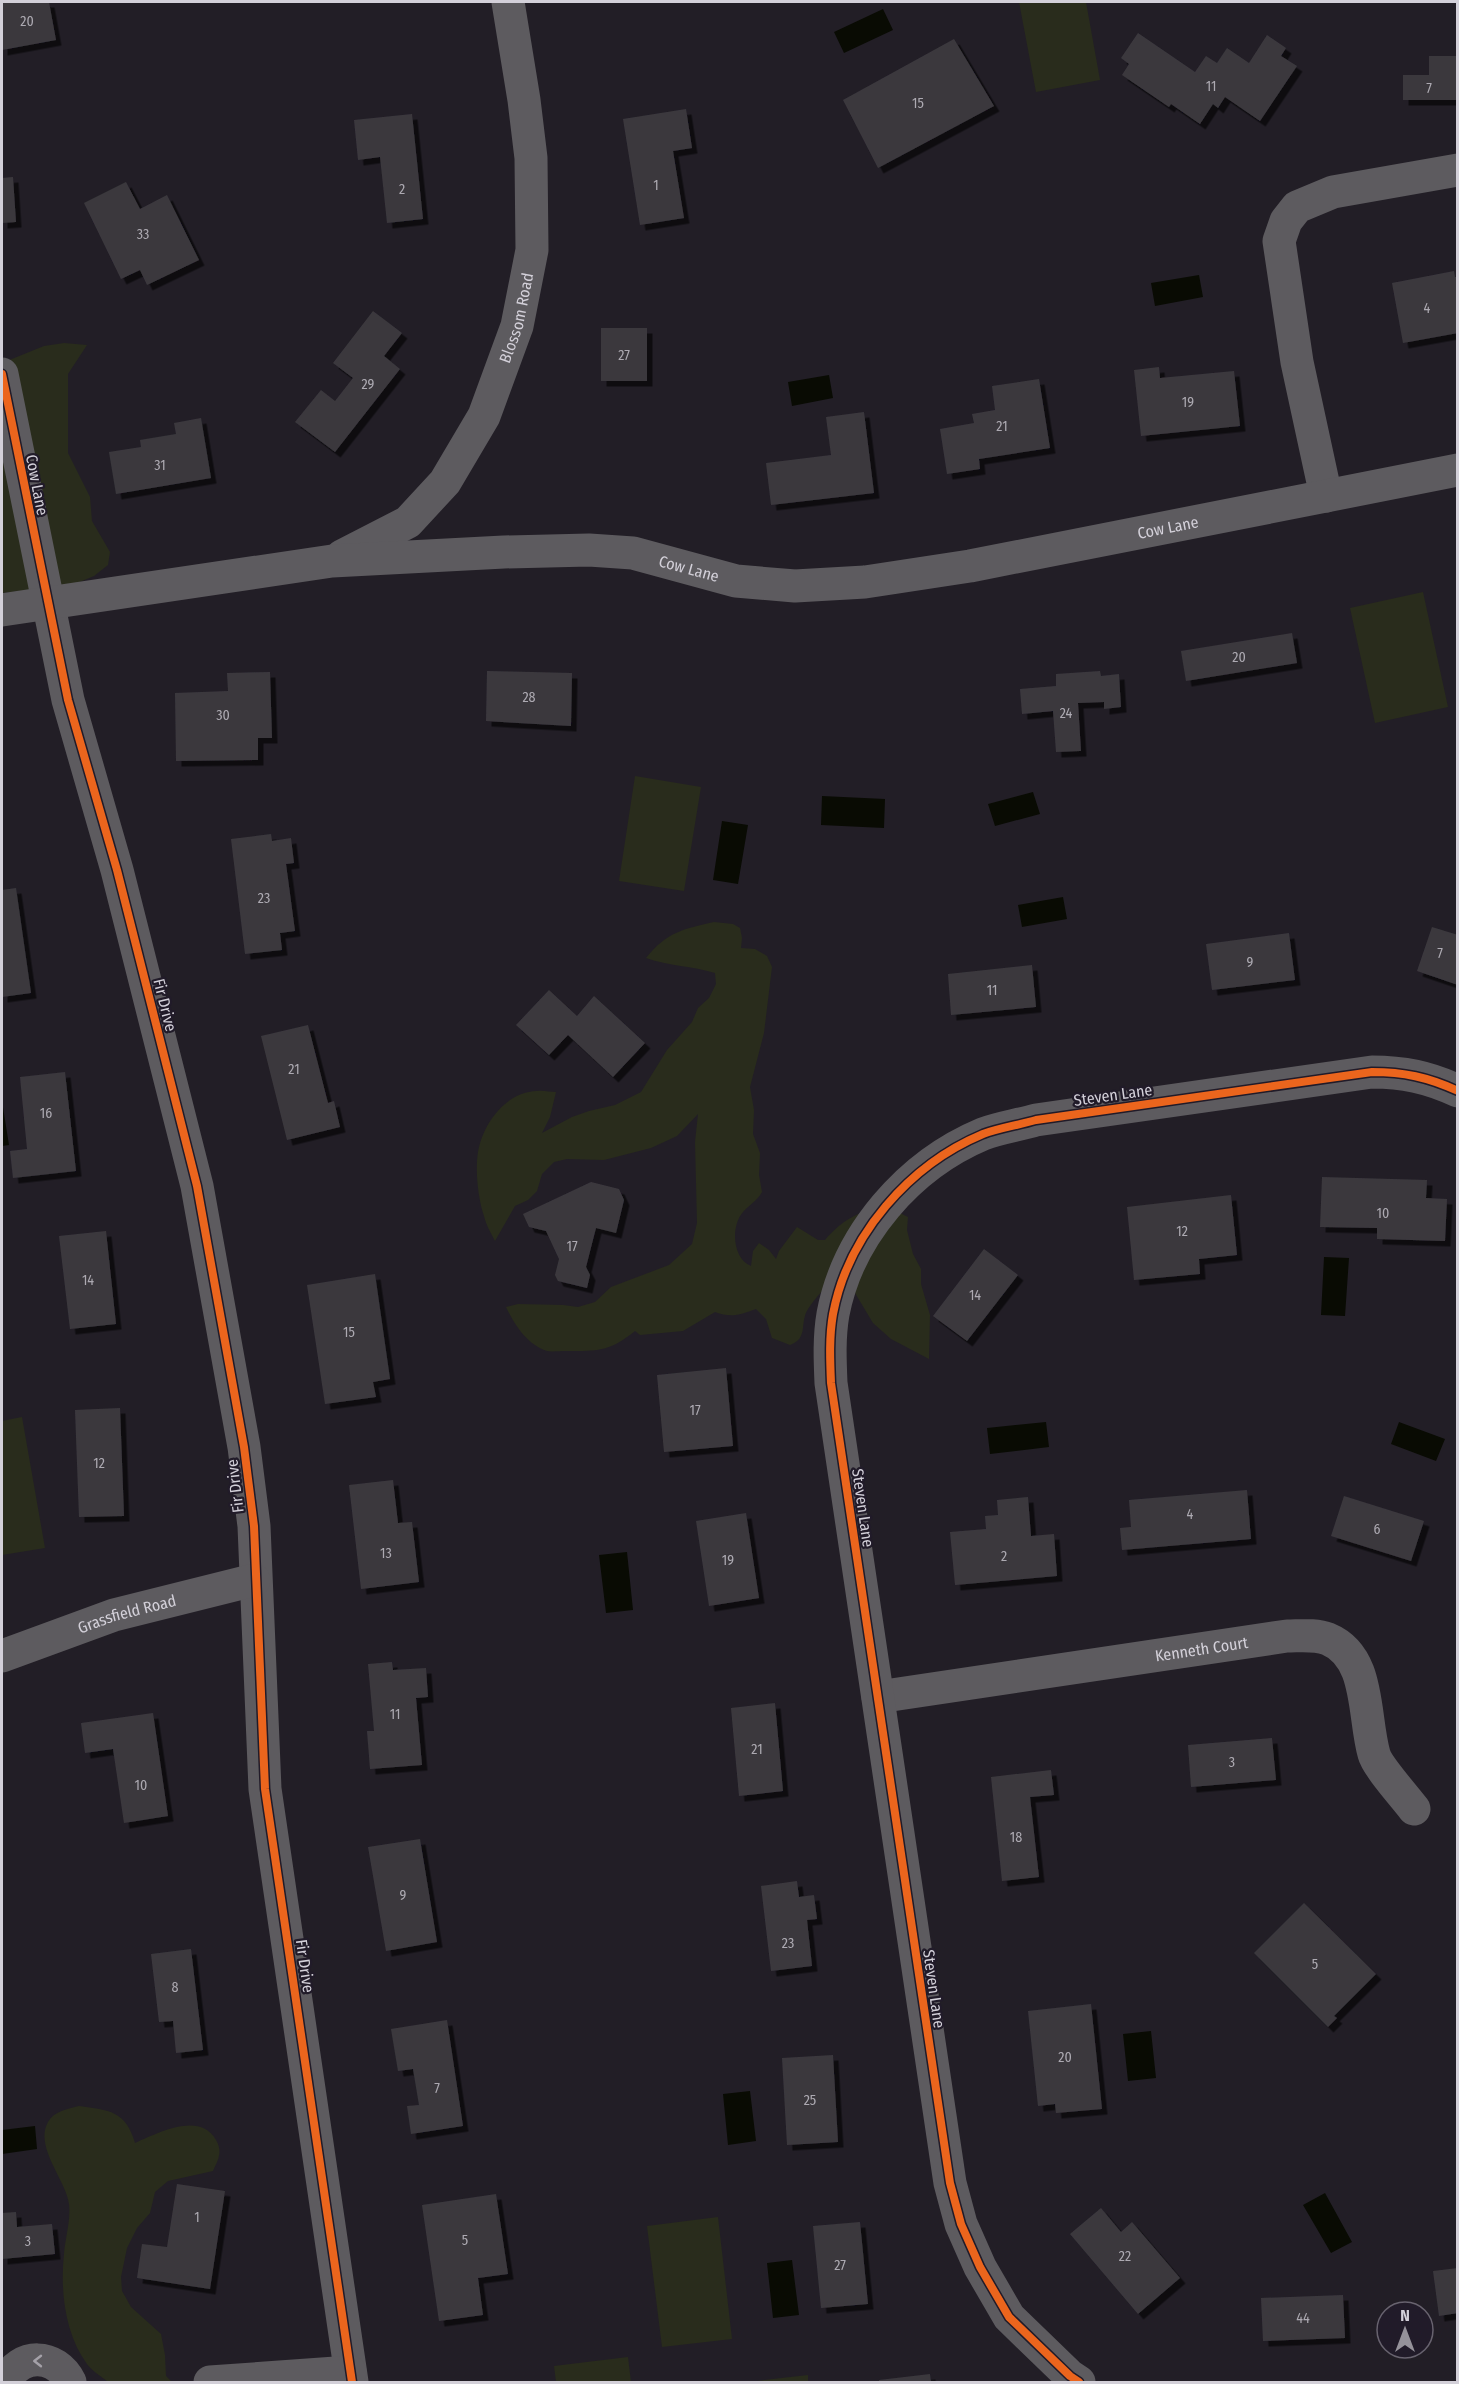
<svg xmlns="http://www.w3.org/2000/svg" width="1459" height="2384" font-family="'Fira Sans Condensed',sans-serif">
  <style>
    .green { fill: #292c1c }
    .water { fill: #090b03 }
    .building { fill: #3b383e; filter: url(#shadow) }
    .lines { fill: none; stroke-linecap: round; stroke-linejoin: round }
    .minor { stroke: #5d5b5f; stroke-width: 33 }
    .cycleway-casing { stroke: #211b29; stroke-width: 11 }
    .cycleway { stroke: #eb651d; stroke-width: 8 }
    .oneway { stroke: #a4a1a8 }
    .labels { text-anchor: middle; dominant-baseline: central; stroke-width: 4.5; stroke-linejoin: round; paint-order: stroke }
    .number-label { font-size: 14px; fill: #adaab2 }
    .street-label { font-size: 16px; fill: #d3d0d9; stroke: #211b29 }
  </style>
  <defs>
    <filter id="shadow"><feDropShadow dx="5.5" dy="5.5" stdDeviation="0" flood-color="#0009"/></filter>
  </defs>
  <rect width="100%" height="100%" fill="#221e26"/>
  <path class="green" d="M 1019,2 L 1086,2 L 1100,80 L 1036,92 Z
    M 64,343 L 87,345 L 68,374 L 68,453 L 90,497 L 92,521 L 110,552 L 108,565 L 94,576 L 70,586 L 2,593 L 2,363 L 44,346 Z
    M 1423,592 L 1448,707 L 1375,723 L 1350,608 Z
    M 635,776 L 701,787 L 684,891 L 619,881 Z
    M 714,922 L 733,924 L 740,928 L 742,938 L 741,948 L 755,949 L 767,956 L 772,967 L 764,1033 L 750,1087 L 754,1110 L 753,1134 L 760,1153 L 759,1175 L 762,1192 C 757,1201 749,1205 743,1212 C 730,1227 733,1259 751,1266 L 753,1251 L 759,1243 L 769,1250 L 776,1259 L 779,1251 L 797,1227 L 818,1240 L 825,1240 C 847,1214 877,1200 908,1217 L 907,1230 L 913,1254 L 921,1269 L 921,1284 L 930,1315 L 929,1359 L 891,1339 L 873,1323 L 855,1293 L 834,1278 C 825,1288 815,1298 808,1309 C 799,1323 809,1338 790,1345 L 772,1338 L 766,1319 L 756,1309 C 740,1315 731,1318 715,1312 L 683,1331 L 640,1335 L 635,1331 C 609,1352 598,1351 565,1351 C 560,1351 552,1352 547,1351 C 527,1345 514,1324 506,1307 L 518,1304 L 563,1305 L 578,1307 L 595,1302 L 611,1287 L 669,1265 L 692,1244 L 697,1223 L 695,1142 L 698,1114 L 677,1136 L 651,1148 L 604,1160 L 567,1159 L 554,1162 L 542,1174 L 537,1191 L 528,1200 L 515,1206 L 495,1241 C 491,1233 486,1225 484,1216 C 478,1198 475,1171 478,1152 C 483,1123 506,1092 537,1091 C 543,1090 550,1092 556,1092 L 550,1117 L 542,1133 L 572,1117 L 589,1111 L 615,1105 L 641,1092 L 667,1050 L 692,1022 L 698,1008 L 709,998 L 716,984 L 715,973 C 692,966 669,966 646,958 C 667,932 683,929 714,922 Z
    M 22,1417 L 45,1548 L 2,1555 L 2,1421 Z
    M 79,2106 C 109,2110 126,2111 135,2143 C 158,2133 200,2111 216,2140 C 223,2152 218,2160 213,2171 L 168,2181 L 155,2192 L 150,2213 L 137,2228 L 127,2248 L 121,2277 L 122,2291 L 131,2307 L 161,2334 L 165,2355 L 166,2376 L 172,2382 L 108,2382 C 101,2376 92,2371 87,2364 C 65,2334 60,2291 64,2254 C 65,2239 71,2220 69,2204 C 66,2180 34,2147 48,2122 C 54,2111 68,2109 79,2106 Z
    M 718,2217 L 732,2339 L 662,2347 L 647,2226 Z
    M 628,2357 L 631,2382 L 556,2382 L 554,2366 Z
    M 808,2375 L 808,2382 L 748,2382 Z"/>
  <path class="water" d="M 883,9 L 893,30 L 844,53 L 834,32 Z
    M 1199,275 L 1203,297 L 1155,306 L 1151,283 Z
    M 829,375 L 833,398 L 792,406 L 788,382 Z
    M 1033,792 L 1040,814 L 995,826 L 988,804 Z
    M 822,796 L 885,799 L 884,828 L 821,825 Z
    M 722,821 L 748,825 L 738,884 L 713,880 Z
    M 1063,897 L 1067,919 L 1022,927 L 1018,905 Z
    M 2,1101 L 9,1145 L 2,1146 Z
    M 1324,1257 L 1349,1258 L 1345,1316 L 1321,1315 Z
    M 1046,1422 L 1049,1447 L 990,1454 L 987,1428 Z
    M 1399,1422 L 1445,1439 L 1436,1461 L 1391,1444 Z
    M 627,1552 L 633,1610 L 606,1613 L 599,1555 Z
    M 1151,2031 L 1156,2078 L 1128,2081 L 1123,2034 Z
    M 750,2091 L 756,2141 L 728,2145 L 723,2094 Z
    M 35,2126 L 37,2149 L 2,2154 L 2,2130 Z
    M 1325,2193 L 1352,2242 L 1331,2253 L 1303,2205 Z
    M 792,2260 L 799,2315 L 773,2318 L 767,2263 Z"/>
  <path class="building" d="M 2,2 L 49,2 L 56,40 L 2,50 Z
    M 1138,33 L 1195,72 L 1206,56 L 1217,63 L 1227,48 L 1249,63 L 1267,35 L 1286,48 L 1281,56 L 1297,66 L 1260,121 L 1225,97 L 1218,108 L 1213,104 L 1200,124 L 1171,104 L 1169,107 L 1122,75 L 1129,64 L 1121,58 Z
    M 954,39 L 994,106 L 878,168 L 843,100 Z
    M 1429,56 L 1456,56 L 1456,100 L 1403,100 L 1403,75 L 1429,75 Z
    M 686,109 L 692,148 L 673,151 L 684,218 L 640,225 L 623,119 Z
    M 412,114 L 423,219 L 387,223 L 380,157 L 358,160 L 354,120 Z
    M 13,177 L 16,222 L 2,223 L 2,178 Z
    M 126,182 L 140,209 L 167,195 L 199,260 L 147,285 L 140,270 L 121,279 L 84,203 Z
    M 1454,271 L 1455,277 L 1458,277 L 1458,333 L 1403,343 L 1392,283 Z
    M 373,311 L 402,333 L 384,356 L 400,369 L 335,452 L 295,422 L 321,390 L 335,401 L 353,378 L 333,363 Z
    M 601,328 L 647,328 L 647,381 L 601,381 Z
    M 1159,367 L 1160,378 L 1234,371 L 1240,426 L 1141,436 L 1134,370 Z
    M 1039,379 L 1050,448 L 979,459 L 980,469 L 947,474 L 940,429 L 974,423 L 972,414 L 995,410 L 992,386 Z
    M 864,412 L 874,493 L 771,505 L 766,463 L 831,455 L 826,417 Z
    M 201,418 L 211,478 L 116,494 L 109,452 L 141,447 L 140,440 L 176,434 L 174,423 Z
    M 1292,633 L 1297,663 L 1186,681 L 1181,651 Z
    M 487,671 L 572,673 L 571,726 L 486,721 Z
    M 1100,671 L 1101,676 L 1119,674 L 1121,707 L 1104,709 L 1104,702 L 1078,703 L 1081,751 L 1056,752 L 1053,711 L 1022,714 L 1020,689 L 1056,686 L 1056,674 Z
    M 270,672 L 272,738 L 258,738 L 258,760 L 176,761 L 175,693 L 228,691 L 227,673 Z
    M 271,834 L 272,841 L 291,838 L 294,863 L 286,864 L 295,931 L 280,933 L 282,950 L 245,954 L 231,839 Z
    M 16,888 L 31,993 L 2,997 L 2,890 Z
    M 1432,927 L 1458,935 L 1458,985 L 1417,971 Z
    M 1289,933 L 1295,980 L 1212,990 L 1206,944 Z
    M 1032,965 L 1036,1007 L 951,1015 L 948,974 Z
    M 549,990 L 577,1016 L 594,996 L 645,1043 L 613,1077 L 568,1035 L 549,1055 L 516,1025 Z
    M 308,1025 L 328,1103 L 334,1101 L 340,1127 L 287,1140 L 261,1036 Z
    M 65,1072 L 76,1171 L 13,1178 L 10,1151 L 27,1149 L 20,1077 Z
    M 1322,1177 L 1427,1180 L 1426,1198 L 1447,1199 L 1445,1241 L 1377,1239 L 1377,1228 L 1320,1227 Z
    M 591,1182 L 619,1189 L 624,1200 L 616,1233 L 596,1228 L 586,1267 L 590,1275 L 587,1288 L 558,1281 L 555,1275 L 559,1259 L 546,1231 L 529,1227 L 523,1214 Z
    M 1231,1195 L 1237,1255 L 1199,1259 L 1200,1274 L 1134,1280 L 1127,1207 Z
    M 106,1231 L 116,1324 L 70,1329 L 59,1236 Z
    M 984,1249 L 1018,1275 L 967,1341 L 933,1316 Z
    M 375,1274 L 390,1379 L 373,1382 L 376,1397 L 325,1404 L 307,1285 Z
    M 726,1368 L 733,1446 L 664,1452 L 657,1375 Z
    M 120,1408 L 124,1516 L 79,1517 L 75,1410 Z
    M 393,1480 L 398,1523 L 412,1522 L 419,1582 L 361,1589 L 349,1485 Z
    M 1247,1490 L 1251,1539 L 1122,1550 L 1120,1528 L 1131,1527 L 1129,1500 Z
    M 1344,1496 L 1424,1521 L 1411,1561 L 1331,1536 Z
    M 1028,1497 L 1031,1536 L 1054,1534 L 1057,1576 L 955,1585 L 950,1532 L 986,1529 L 985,1516 L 998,1515 L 997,1500 Z
    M 746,1513 L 759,1598 L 709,1606 L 696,1521 Z
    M 392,1662 L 393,1670 L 426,1668 L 428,1697 L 416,1698 L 422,1765 L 370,1769 L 367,1731 L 374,1731 L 368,1664 Z
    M 775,1703 L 783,1791 L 739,1796 L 731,1708 Z
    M 153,1713 L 168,1816 L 124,1823 L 113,1749 L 85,1753 L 81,1723 Z
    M 1272,1738 L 1276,1780 L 1191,1787 L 1188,1745 Z
    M 1051,1770 L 1054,1795 L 1030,1797 L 1039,1877 L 1002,1881 L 991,1777 Z
    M 420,1839 L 437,1942 L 386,1951 L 368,1847 Z
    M 797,1881 L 799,1897 L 814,1895 L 817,1919 L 807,1920 L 812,1966 L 771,1971 L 761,1886 Z
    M 1304,1903 L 1376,1974 L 1334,2016 L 1337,2018 L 1328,2027 L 1254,1953 Z
    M 191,1949 L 203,2050 L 176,2053 L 173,2021 L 159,2022 L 151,1954 Z
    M 1091,2004 L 1102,2109 L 1056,2113 L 1055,2104 L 1038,2106 L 1028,2011 Z
    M 447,2020 L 463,2126 L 411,2134 L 407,2106 L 419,2105 L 413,2069 L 398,2071 L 391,2029 Z
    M 833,2055 L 838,2142 L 787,2145 L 782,2058 Z
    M 177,2184 L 225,2191 L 210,2289 L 137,2278 L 142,2244 L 167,2247 Z
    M 496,2194 L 508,2274 L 478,2278 L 483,2315 L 439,2321 L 422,2205 Z
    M 1101,2208 L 1121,2232 L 1132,2222 L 1180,2278 L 1138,2314 L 1070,2234 Z
    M 16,2212 L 17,2227 L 52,2224 L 55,2254 L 2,2259 L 2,2213 Z
    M 860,2222 L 868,2304 L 821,2308 L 813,2226 Z
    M 1458,2268 L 1458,2313 L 1439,2316 L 1433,2271 Z
    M 1343,2295 L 1345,2338 L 1263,2341 L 1261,2298 Z
    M 930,2374 L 931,2382 L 879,2382 L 879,2380 Z"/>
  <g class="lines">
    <g class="minor">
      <path d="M 2,374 L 68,700 L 117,870 L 197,1186 L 244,1447 L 254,1526 L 265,1789 L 352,2382"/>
      <path d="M 1326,496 L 1297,362 L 1279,241 L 1286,221 L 1297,207 L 1333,192 L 1458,170"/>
      <path id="s1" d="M 342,556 L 408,522 L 445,482 L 484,416 L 517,326 L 532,250 L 531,158 L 524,100 L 508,2"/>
      <path id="s2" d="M 2,610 L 332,561 L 504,552 L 589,550 L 633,553 L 736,581 L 795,586 L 865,582 L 970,566 L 1458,470"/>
      <path id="s3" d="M 2,1656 L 114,1615 L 254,1580"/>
      <path id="s4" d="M 878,1697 L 1287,1636 C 1300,1636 1315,1634 1328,1639 C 1371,1657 1363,1716 1374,1754 C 1377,1766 1405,1797 1414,1809"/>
      <path d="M 6,2382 C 19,2352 56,2353 70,2382"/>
      <path d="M 210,2382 L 350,2372"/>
      <path d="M 1079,2382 L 1070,2376 L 1009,2317 L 980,2267 L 961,2224 L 950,2183 L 831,1383 C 830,1360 829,1337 833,1314 C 848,1235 909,1165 983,1134 C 999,1128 1019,1125 1036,1120 L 1372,1072 C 1403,1072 1428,1077 1458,1091"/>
    </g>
    <defs>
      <path id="cycleway" d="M 2,374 L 68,700 L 117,870 L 197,1186 L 244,1447 L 254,1526 L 265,1789 L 352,2382
        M 1079,2382 L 1070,2376 L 1009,2317 L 980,2267 L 961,2224 L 950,2183 L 831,1383 C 830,1360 829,1337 833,1314 C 848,1235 909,1165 983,1134 C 999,1128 1019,1125 1036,1120 L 1372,1072 C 1403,1072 1428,1077 1458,1091"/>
    </defs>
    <use href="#cycleway" class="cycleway-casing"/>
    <use href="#cycleway" class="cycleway"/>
  </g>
  <defs><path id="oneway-chevron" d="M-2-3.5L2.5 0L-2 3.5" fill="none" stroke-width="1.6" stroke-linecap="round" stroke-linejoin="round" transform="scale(1.5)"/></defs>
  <use class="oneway" href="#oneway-chevron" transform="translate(38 2361) rotate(-180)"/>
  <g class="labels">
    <g class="number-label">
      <text x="27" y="21">20</text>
      <text x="1211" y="86">11</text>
      <text x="1429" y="88">7</text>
      <text x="918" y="103">15</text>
      <text x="656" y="185">1</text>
      <text x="402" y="189">2</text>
      <text x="143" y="234">33</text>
      <text x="1427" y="308">4</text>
      <text x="624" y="355">27</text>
      <text x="368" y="384">29</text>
      <text x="1188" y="402">19</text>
      <text x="1002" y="426">21</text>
      <text x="160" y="465">31</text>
      <text x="1239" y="657">20</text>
      <text x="529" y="697">28</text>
      <text x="1066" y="713">24</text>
      <text x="223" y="715">30</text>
      <text x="264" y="898">23</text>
      <text x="1440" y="953">7</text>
      <text x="1250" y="962">9</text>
      <text x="992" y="990">11</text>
      <text x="294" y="1069">21</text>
      <text x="46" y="1113">16</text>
      <text x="1383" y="1213">10</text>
      <text x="1182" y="1231">12</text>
      <text x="572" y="1246">17</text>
      <text x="88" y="1280">14</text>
      <text x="975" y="1295">14</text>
      <text x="349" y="1332">15</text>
      <text x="695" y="1410">17</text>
      <text x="99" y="1463">12</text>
      <text x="1190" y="1514">4</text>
      <text x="1377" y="1529">6</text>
      <text x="386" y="1553">13</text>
      <text x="1004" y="1556">2</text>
      <text x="728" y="1560">19</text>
      <text x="395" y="1714">11</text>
      <text x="757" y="1749">21</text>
      <text x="1232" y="1762">3</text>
      <text x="141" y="1785">10</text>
      <text x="1016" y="1837">18</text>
      <text x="403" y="1895">9</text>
      <text x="788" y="1943">23</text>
      <text x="1315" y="1964">5</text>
      <text x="175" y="1987">8</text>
      <text x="1065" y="2057">20</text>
      <text x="437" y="2088">7</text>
      <text x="810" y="2100">25</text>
      <text x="197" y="2217">1</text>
      <text x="465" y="2240">5</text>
      <text x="28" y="2241">3</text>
      <text x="1125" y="2256">22</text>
      <text x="840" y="2265">27</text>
      <text x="1303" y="2318">44</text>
    </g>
    <g class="street-label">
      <text stroke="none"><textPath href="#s1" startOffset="309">Blossom Road</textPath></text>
      <text transform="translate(37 485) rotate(79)">Cow Lane</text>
      <text stroke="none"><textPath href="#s2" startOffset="1179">Cow Lane</textPath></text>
      <text stroke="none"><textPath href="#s2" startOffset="693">Cow Lane</textPath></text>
      <text transform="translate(165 1005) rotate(76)">Fir Drive</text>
      <text transform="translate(1113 1095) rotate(-8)">Steven Lane</text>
      <text transform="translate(235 1486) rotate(-97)">Fir Drive</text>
      <text transform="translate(863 1508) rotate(82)">Steven Lane</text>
      <text stroke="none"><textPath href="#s3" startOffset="132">Grassfield Road</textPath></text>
      <text stroke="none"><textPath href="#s4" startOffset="327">Kenneth Court</textPath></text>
      <text transform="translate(305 1966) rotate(82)">Fir Drive</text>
      <text transform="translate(934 1989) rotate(82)">Steven Lane</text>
    </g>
  </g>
  <rect width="1459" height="2384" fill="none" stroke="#d3d0d9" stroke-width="6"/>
  <g transform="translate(1405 2330)"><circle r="28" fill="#211b29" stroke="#68636f" stroke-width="1.5"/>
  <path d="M0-4.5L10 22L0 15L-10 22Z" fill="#95929a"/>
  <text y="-9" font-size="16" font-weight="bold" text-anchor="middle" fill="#d3d0d9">N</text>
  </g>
</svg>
